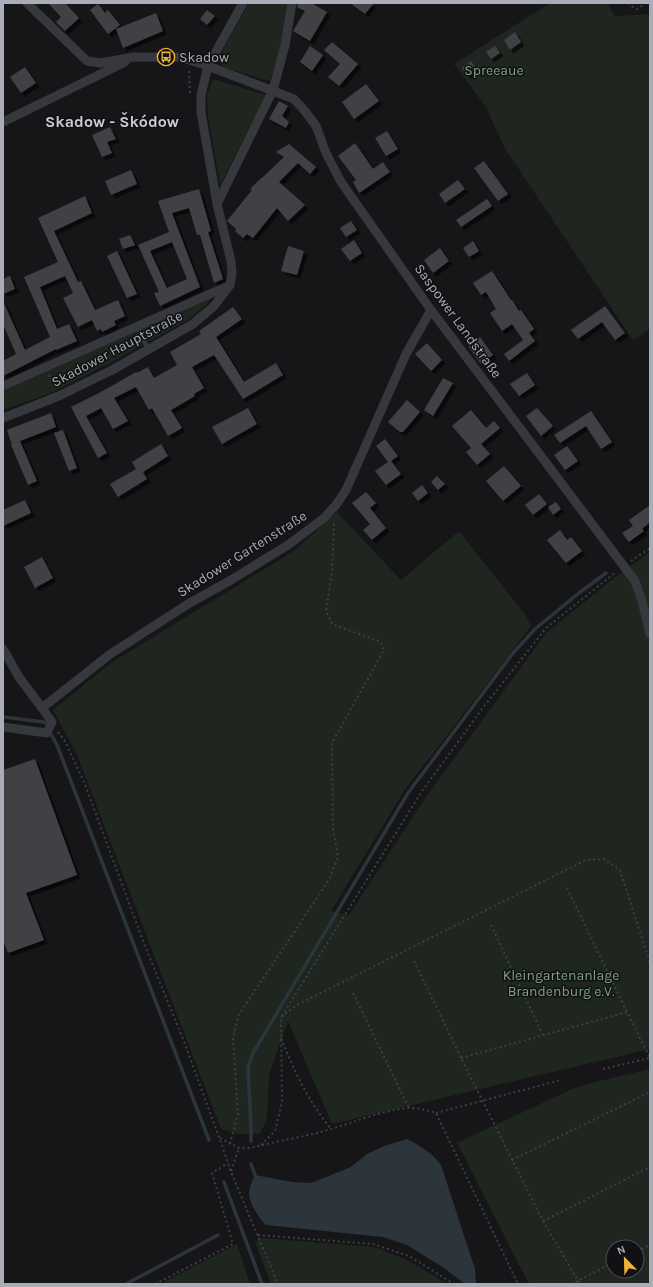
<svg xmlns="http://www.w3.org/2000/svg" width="653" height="1287" font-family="Karla,sans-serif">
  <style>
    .green { fill: #1e261f; fill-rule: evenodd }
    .water { fill: #2c353c }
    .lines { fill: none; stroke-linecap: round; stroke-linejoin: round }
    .stream { stroke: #2c353c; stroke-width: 3.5 }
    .building { fill: #404145; fill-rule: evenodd; filter: url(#shadow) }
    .path { stroke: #3d3f44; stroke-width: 2; stroke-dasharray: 2 3; stroke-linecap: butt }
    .service { stroke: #37383d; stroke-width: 4.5 }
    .minor { stroke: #37383d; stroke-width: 9 }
    .labels { text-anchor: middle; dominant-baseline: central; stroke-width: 3; stroke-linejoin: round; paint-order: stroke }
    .poi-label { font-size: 14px; fill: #a8adb8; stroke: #111113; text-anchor: start }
    .park-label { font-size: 14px; fill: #7fa381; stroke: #111113 }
    .street-label { font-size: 14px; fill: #a8adb8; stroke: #111113 }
    .quarter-label { font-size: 16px; font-weight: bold; fill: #c9ccd4; stroke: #111113 }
  </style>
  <defs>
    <filter id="shadow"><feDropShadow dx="3.5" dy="3.5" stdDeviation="0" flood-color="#0009"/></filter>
  </defs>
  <rect width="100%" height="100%" fill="#161618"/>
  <path class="green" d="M 249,3 L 288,3 L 281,44 L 270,81 L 225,68 L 219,62 L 219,57 Z
    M 550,3 L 607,3 L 615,16 L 650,14 L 650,329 L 633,340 L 504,147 L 486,107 L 454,64 Z
    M 213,79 L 266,95 L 220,185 L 208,116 L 207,95 Z
    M 212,297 L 208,303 L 188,320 L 110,363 L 51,393 L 3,410 L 3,391 Z
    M 337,512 L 401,580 L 459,531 L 524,613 L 531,626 L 404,791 L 331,911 L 349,915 L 426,797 L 547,632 L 618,575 L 650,552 L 650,1049 L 332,1124 L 288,1021 L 269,1075 L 267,1119 L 260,1134 L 238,1134 L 221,1129 L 77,755 L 53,710 L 111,663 L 294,551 Z
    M 650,1069 L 650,1284 L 529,1284 L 457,1143 L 572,1089 L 587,1084 ZM 613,1247 L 637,1247 L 637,1271 L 613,1271 Z
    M 262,1238 L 374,1247 L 405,1259 L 448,1284 L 271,1284 L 255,1242 Z
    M 237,1244 L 250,1284 L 160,1284 Z"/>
  <path class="water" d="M 407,1139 C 421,1146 432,1153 441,1165 L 475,1269 L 476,1284 L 465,1284 L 444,1268 L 407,1245 L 383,1237 L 266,1225 C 260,1220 249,1203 249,1194 C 249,1187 252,1181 255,1175 L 292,1182 L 311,1183 L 351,1167 L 367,1154 L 384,1146 Z"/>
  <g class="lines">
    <path class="stream" d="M 3,717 L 44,722 L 45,723
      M 52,736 L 57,745 L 209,1140
      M 251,1141 L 251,1126 L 248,1068 L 253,1053 L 408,793 L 513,653 L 535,629 L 579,593 L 606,573
      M 251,1164 L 255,1175
      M 224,1182 L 262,1284
      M 126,1284 L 218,1235"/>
  </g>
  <path class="building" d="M 48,3 L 65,3 L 79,18 L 65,31 L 56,22 L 61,17 Z
    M 298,3 L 311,3 L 327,12 L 310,41 L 293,31 L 305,11 L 297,7 Z
    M 350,3 L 374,3 L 365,14 Z
    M 98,4 L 105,13 L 108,10 L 120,25 L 108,34 L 90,10 Z
    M 207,10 L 215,16 L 207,25 L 200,19 Z
    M 156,13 L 163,31 L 123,48 L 116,29 Z
    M 515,32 L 521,42 L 510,50 L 504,40 Z
    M 332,42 L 358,64 L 339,86 L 328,77 L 340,64 L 324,50 Z
    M 310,46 L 323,55 L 312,71 L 300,62 Z
    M 495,46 L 500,53 L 491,59 L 486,52 Z
    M 471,61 L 477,69 L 468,76 L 462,68 Z
    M 25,67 L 36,83 L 21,93 L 10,77 Z
    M 366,84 L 379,101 L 354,119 L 342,102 Z
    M 279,101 L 288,106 L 282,116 L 289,122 L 286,128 L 269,119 Z
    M 110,127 L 116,139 L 107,142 L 112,153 L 102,157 L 92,135 Z
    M 387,131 L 398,149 L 386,156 L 375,138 Z
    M 355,143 L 373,169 L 383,162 L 390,172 L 359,193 L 353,182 L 356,180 L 338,156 Z
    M 289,144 L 316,167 L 310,174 L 298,163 L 279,182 L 305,205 L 288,221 L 277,208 L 253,238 L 247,234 L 243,238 L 235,231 L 236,229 L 227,221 L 252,190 L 250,189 L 258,181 L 264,176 L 284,157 L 276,152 Z
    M 484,161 L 508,194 L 498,201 L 474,168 Z
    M 131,170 L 137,184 L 111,195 L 105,181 Z
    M 458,180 L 465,189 L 445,203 L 439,194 Z
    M 199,189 L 211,231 L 208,232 L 223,279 L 214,283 L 200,235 L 197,235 L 189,208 L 172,213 L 200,287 L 160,306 L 154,293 L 159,292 L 138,245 L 169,232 L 158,201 ZM 172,242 L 187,279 L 167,288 L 150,251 Z
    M 85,196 L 92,213 L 54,231 L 78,282 L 81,281 L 95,310 L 118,300 L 125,316 L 114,321 L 116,325 L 102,332 L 101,329 L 97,331 L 92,320 L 78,327 L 63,298 L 73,293 L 65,276 L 40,287 L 57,329 L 69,324 L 77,341 L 56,350 L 56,349 L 3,376 L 3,361 L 16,354 L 3,324 L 3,301 L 25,350 L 50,337 L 24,277 L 58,262 L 38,218 Z
    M 487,199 L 492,206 L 461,227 L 456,220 Z
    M 351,221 L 357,230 L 346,237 L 340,228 Z
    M 130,235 L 135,245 L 123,249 L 119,239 Z
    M 354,240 L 362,253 L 350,261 L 341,249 Z
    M 473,241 L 479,251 L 469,257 L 463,248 Z
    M 288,246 L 304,251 L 297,275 L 281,271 Z
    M 440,248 L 449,261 L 433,273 L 424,260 Z
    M 117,251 L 137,294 L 127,298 L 107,256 Z
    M 492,271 L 511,300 L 512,300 L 519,311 L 521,310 L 534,329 L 529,333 L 535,341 L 509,361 L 504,354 L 523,340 L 512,324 L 502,331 L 490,313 L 496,309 L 486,292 L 481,295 L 473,283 Z
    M 10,276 L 15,289 L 3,294 L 3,279 Z
    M 605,306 L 625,333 L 615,340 L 602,322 L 578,339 L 571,330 Z
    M 233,307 L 242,319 L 216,337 L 244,382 L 276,363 L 283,375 L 243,399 L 214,355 L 192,367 L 204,388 L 194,394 L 195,396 L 171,410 L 182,428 L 168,436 L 152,408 L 149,410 L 136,387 L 114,398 L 128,421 L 113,429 L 101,408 L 86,416 L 107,453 L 98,458 L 71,407 L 101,392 L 136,372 L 137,373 L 148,367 L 154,378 L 177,365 L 170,352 L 201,334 L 199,331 Z
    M 480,337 L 493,355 L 481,364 L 468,346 Z
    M 427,343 L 442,360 L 431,371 L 415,354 Z
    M 527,373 L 535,385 L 519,396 L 510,384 Z
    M 443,378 L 453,383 L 433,416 L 424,410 Z
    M 407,400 L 420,412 L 403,432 L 400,432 L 388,422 Z
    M 248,408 L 257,424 L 222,444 L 212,427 Z
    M 537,408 L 553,426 L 541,436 L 526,416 Z
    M 471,410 L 486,428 L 494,421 L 500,428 L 481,444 L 490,454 L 477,465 L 466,452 L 471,448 L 452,426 Z
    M 591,411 L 612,442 L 601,449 L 586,426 L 560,443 L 554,435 Z
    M 51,413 L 56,427 L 20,441 L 37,481 L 28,485 L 11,445 L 12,445 L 7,430 Z
    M 63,430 L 77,468 L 69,471 L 54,433 Z
    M 385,439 L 398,456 L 391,461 L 401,474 L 386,485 L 375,471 L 388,462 L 376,446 Z
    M 161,444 L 168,456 L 143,472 L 147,479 L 118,497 L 110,484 L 136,469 L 132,462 Z
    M 567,446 L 578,461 L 565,470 L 554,455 Z
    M 504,466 L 521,486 L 503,501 L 486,481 Z
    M 437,476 L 445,484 L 438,490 L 431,482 Z
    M 422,485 L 428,493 L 418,501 L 412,493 Z
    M 366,492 L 376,503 L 370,508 L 386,528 L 372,540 L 363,530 L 370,524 L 352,503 Z
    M 539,494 L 547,504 L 533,515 L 525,505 Z
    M 25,500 L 31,513 L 3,526 L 3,510 Z
    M 556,502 L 561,509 L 553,515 L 548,507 Z
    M 650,505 L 650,522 L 642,529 L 644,531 L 629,542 L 622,533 L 633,526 L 629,520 Z
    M 560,530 L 567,540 L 571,537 L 582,551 L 566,563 L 547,540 Z
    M 42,557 L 53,578 L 35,588 L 24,567 Z
    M 35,759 L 77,875 L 26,893 L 44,940 L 8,953 L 3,940 L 3,770 Z"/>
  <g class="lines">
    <path class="path" d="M 628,3 L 631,6 L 637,9 L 646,3
      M 189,71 L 190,94
      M 49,375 L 55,388
      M 631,561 L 650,548
      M 58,732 L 65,741 L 84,782 L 145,946 L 183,1039 L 219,1137 L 231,1172 L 278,1284
      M 567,888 L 627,1012
      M 491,925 L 543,1035
      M 414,961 L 461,1058 L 543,1221 L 580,1284
      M 353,993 L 409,1108
      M 282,1016 L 422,791 L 482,709 L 546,628 L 616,572
      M 281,1038 C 294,1071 309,1102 331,1129
      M 461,1058 L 627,1012 L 650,1058
      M 603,1069 L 650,1058
      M 436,1113 L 561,1080
      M 220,1138 L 239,1148 L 250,1148 C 277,1141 305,1137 331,1129 C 356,1122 382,1110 409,1108 C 418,1108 427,1110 436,1113 L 518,1284
      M 230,1144 L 238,1114 L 233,1039 L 238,1016 L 329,880 L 338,857 L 333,829 L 332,743 L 384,650 L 381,642 L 332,624 L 326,611 L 332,571 L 334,522
      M 261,1145 L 275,1131 L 282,1102 L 281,1017 L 297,1005 L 586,860 L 604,859 L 620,870 L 650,963
      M 512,1160 L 650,1092
      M 231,1171 L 239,1148
      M 543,1221 L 650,1167
      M 258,1235 L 373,1244 L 409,1256 L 454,1284
      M 637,1251 L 650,1245
      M 155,1284 L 233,1244 L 212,1173 L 228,1163
      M 571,1284 L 613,1263"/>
    <path class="service" d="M 137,326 L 148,349"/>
    <path class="minor" d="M 27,3 L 87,61 L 100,63 L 134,57 L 178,57 L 189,60 L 208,66 L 294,99 L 305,111 L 316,126 L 326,153 L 341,182 L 431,310 L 635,581 L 642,601 L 650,634
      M 3,122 L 125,62
      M 217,204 L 273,90 L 285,45 L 292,3
      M 3,386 L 230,285
      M 3,418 L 59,396 L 114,369 L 193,324 L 214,306 L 230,285 L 232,273 L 231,261 L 217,204 L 201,112 L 201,95 L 208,66 L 243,3
      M 3,649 L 19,677 L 42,708 L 109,655 L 188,604 L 231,580 L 288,545 L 324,518 L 336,505 L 346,490 L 406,354 L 431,310
      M 3,727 L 47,733 L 52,722 L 42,708"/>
  </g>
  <defs>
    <symbol id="bus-ring" viewBox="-11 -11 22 22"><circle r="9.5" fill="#111113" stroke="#f2b134" stroke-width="1.5"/><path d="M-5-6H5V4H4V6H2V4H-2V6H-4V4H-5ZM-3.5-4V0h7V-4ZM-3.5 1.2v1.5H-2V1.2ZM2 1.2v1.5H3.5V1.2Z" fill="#f2b134"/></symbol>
  </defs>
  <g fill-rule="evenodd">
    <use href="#bus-ring" x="156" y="47" width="20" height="20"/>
  </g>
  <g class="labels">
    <g class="poi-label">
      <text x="179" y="57">Skadow</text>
    </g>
    <g class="park-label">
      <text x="494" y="70">Spreeaue</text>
      <text x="561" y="975">Kleingartenanlage<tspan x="561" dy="16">Brandenburg e.V.</tspan></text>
    </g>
    <g class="street-label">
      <text transform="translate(458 321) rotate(54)">Saspower Landstraße</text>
      <text transform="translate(117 349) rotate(-28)">Skadower Hauptstraße</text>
      <text transform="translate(242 554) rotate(-32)">Skadower Gartenstraße</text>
    </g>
    <g class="quarter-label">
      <text x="112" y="121">Skadow - Škódow</text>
    </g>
  </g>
  <rect width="653" height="1287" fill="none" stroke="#a8adb8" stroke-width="8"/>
  <g transform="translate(625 1259) rotate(337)"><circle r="19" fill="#111113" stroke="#4d4f55"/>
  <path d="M0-3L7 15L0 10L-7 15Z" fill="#f2b134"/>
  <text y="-6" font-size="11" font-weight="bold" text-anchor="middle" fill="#a8adb8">N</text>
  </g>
</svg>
